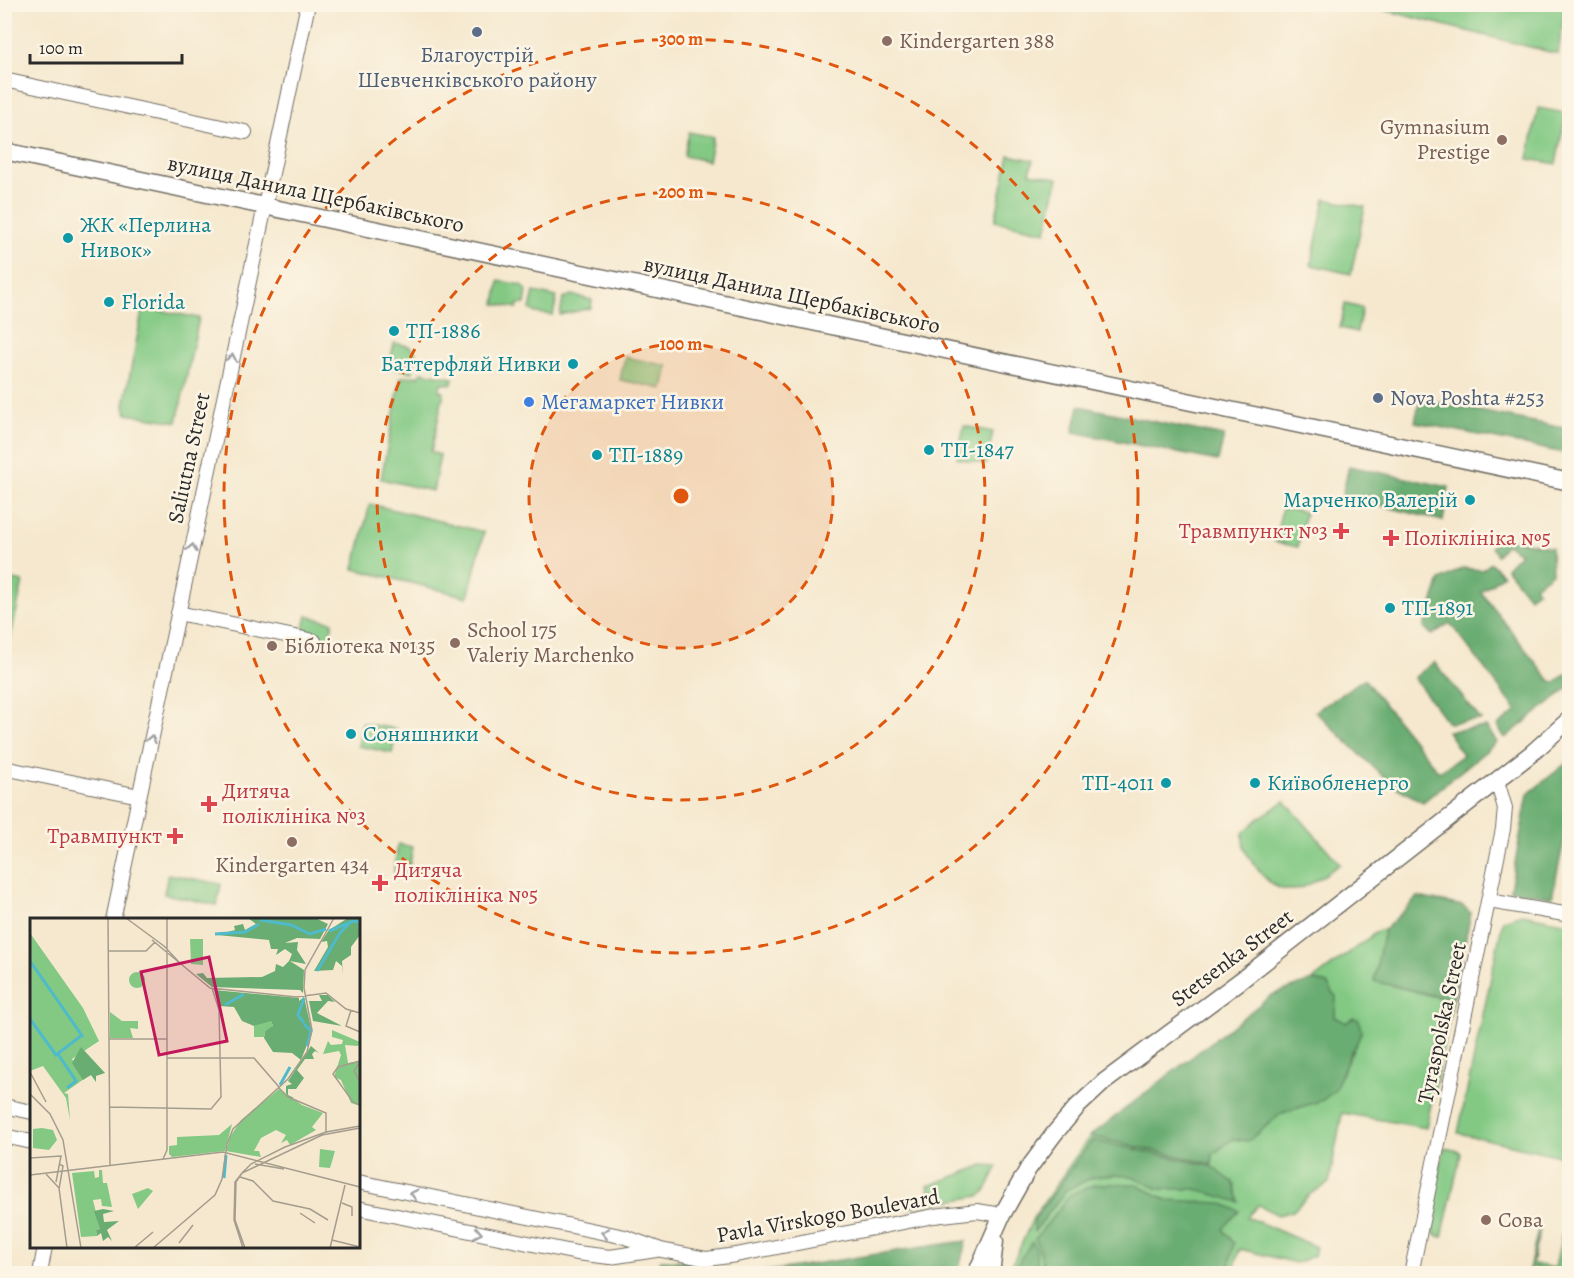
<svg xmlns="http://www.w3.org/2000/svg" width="1574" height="1278" font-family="Alegreya,serif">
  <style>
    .green { fill: #83c984; stroke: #577a58; stroke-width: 1.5 }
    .forest { fill: #6aad72; stroke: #4a6c4e; stroke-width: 1.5 }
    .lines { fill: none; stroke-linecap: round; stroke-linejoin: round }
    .minor-casing { stroke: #726d64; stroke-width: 16 }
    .major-casing { stroke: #726d64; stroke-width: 19 }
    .minor { stroke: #fff; stroke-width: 14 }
    .major { stroke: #fff; stroke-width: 16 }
    .oneway { stroke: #a0a0a0 }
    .ring { fill: none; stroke: #df570e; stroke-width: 3; stroke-dasharray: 10 8 }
    .service-dot { fill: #5c6f8a; stroke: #fcf5e5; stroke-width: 2 }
    .education-dot { fill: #8d6e63; stroke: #fcf5e5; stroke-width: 2 }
    .culture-dot { fill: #0f9aa8; stroke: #fcf5e5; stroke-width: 2 }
    .shop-dot { fill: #3f7fe0; stroke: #fcf5e5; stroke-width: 2 }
    .health-dot { fill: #e0444e; stroke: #fcf5e5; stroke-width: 2 }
    .labels { text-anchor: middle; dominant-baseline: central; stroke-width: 5; stroke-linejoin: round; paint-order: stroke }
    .education-label { font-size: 22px; fill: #785e54; stroke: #fcf5e5; text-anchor: start }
    .service-label { font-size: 22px; fill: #4e5e75; stroke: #fcf5e5 }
    .street-label { font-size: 22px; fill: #2b2b2b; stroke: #fcf5e5 }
    .culture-label { font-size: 22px; fill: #0d838f; stroke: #fcf5e5; text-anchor: start }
    .shop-label { font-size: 22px; fill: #366cbe; stroke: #fcf5e5; text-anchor: start }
    .health-label { font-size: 22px; fill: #be3a42; stroke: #fcf5e5; text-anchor: start }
    .inset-river { fill: none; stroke: #4fbaca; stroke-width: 3 }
    .inset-road { fill: none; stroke: #a49c8d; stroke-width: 1.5 }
    .view { fill: #c2185b; fill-opacity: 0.15; stroke: #c2185b; stroke-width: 3 }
    .inset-edge { fill: none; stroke: #2b2b2b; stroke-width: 3 }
    .centre { fill: #df570e; stroke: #fcf5e5; stroke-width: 3 }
    .ring-label { font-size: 18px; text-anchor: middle; font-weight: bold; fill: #df570e; stroke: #fcf5e5; stroke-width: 5; stroke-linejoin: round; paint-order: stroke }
  </style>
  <rect width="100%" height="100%" fill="#fcf5e5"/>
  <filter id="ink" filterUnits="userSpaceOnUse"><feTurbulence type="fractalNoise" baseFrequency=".0167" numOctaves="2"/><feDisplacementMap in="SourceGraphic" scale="12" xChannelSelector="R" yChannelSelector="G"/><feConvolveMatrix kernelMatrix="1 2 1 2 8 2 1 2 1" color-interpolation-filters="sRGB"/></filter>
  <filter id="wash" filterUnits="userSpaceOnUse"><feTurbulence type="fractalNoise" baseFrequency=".008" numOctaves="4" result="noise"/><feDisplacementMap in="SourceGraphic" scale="24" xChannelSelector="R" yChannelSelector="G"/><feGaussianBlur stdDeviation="1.35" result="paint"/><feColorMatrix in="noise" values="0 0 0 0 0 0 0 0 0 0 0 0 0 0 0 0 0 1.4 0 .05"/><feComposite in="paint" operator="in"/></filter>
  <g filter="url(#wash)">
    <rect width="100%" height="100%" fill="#f5e8ce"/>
    <path class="green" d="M 1364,5 L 1565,5 L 1558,54 Z
      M 1538,108 L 1566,113 L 1556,164 L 1528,159 Z
      M 689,132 L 713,137 L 708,161 L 684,156 Z
      M 1009,155 L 1033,160 L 1030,173 L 1058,178 L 1046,232 L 995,221 Z
      M 1325,199 L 1365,207 L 1351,274 L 1311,265 Z
      M 499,281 L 522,285 L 527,291 L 525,304 L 518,304 L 517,308 L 495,304 Z
      M 534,292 L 557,297 L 553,315 L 536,313 L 530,309 Z
      M 571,295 L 592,300 L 591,308 L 560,315 L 563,299 Z
      M 1345,304 L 1362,308 L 1357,332 L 1340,328 Z
      M 143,307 L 199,318 L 177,422 L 127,414 L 124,405 Z
      M 394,343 L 409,346 L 416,353 L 412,372 L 389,367 Z
      M 625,357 L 668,366 L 663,389 L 620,380 Z
      M 421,372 L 453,378 L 452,384 L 441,383 L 439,391 L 444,392 L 431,452 L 440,455 L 433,491 L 381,479 L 401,377 L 420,376 Z
      M 964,426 L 993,432 L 986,464 L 957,458 Z
      M 370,504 L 484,532 L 468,597 L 354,569 Z
      M 1282,508 L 1305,512 L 1298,547 L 1275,542 Z
      M 5,578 L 23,582 L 5,661 L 4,578 Z
      M 307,616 L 333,622 L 329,640 L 302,634 Z
      M 362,723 L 397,729 L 392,753 L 358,746 Z
      M 1285,801 L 1340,864 C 1308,886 1285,908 1256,867 C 1247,854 1242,850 1243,833 L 1258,819 Z
      M 398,844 L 413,847 L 408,874 L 394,872 Z
      M 168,874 L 221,884 L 217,905 L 164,894 Z
      M 1522,914 L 1569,923 L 1569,1158 L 1458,1133 L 1503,920 Z
      M 1379,930 L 1384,930 L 1374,981 L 1453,1001 L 1426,1128 L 1342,1113 L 1329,1183 L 1310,1194 L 1293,1211 L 1278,1215 L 1258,1205 L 1247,1217 L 1316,1247 L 1314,1256 L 1296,1263 L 1240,1249 L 1233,1273 L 1008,1274 L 1033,1218 L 1090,1136 L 1211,1164 L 1213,1154 L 1233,1139 L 1259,1133 L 1272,1120 L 1282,1113 L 1323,1100 L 1334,1090 L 1361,1032 L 1354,1018 L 1346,1023 L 1335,1017 L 1335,997 L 1327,984 L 1313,980 Z
      M 1444,1148 L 1459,1151 L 1461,1154 L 1442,1237 L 1436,1235 L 1428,1224 Z
      M 984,1165 L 998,1166 L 985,1192 L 979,1196 L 907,1208 L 932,1196 L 928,1186 Z
      M 1540,1229 L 1532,1264 L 1555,1268 L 1562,1233 L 1569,1235 L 1569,1273 L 1553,1273 L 1532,1267 L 1530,1273 L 1528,1273 L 1538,1230 Z"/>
    <path class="forest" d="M 1420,399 L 1569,429 L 1569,454 L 1415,422 Z
      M 1079,406 L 1224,436 L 1218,461 L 1073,432 Z
      M 1349,466 L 1449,487 L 1443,521 L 1342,496 Z
      M 1499,537 L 1551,547 L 1552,573 L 1535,586 L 1538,590 L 1529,597 L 1506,568 L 1520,553 L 1506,544 L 1497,555 L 1491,547 Z
      M 1491,563 L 1503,575 L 1481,592 L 1550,681 L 1555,682 L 1569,672 L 1569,687 L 1505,738 L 1497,726 L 1517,711 L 1450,623 L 1432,635 L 1424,627 L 1440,580 L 1463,568 L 1482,570 Z
      M 1434,662 L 1481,720 L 1448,723 L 1414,678 Z
      M 1364,679 L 1439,772 L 1463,755 L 1447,731 L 1486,727 L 1497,742 L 1423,802 L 1392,785 L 1315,711 Z
      M 1569,761 L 1569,818 L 1552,897 L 1510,890 L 1528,794 Z
      M 1418,897 L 1463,906 L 1471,913 L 1453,1000 L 1374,981 L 1384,930 Z
      M 1313,980 L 1327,984 L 1336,997 L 1335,1017 L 1346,1023 L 1354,1018 L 1359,1020 L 1361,1032 L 1357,1043 L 1350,1053 L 1335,1090 L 1323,1100 L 1282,1113 L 1248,1141 L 1233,1139 L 1213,1154 L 1212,1164 L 1090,1136 L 1272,995 Z
      M 1092,1140 L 1211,1166 L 1234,1183 L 1239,1202 L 1195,1189 L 1159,1189 L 1133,1177 L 1117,1175 L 1094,1177 L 1066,1190 L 1034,1232 L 1034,1220 Z
      M 1096,1184 L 1135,1184 L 1167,1200 L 1221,1203 L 1239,1211 L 1223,1229 L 1234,1243 L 1228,1273 L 1043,1273 L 1041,1254 L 1035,1239 L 1071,1194 Z
      M 966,1241 L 958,1273 L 756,1273 C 826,1263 896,1250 966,1241 Z
      M 1032,1242 L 1036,1249 L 1038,1273 L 1015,1273 L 1021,1258 Z
      M 661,1260 L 685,1261 L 737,1273 L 650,1274 Z"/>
  </g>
  <g filter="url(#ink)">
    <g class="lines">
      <defs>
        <path id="minor" d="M 4,80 L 245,132
          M 178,613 L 314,641
          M 4,768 L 139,796
          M 1489,901 L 1570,915
          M 113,920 L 308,4
          M 4,1106 L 32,1112
          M 4,1136 L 32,1142
          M 358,1182 L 625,1237 L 661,1250 L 707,1259 L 736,1255 L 934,1216 L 977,1211 L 1002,1215
          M 358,1208 L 577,1253 L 610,1257 L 656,1250
          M 40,1274 L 45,1246
          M 1411,1274 L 1503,829 L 1505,808 L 1497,781"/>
        <path id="major" d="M 4,151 L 1570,482
          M 976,1274 L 1002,1215 L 1028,1169 L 1054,1134 L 1077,1107 L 1104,1082 L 1240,981 L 1532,753 L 1570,719
          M 991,1274 L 995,1241"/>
      </defs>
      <use href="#minor" class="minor-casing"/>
      <use href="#major" class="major-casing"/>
      <use href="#minor" class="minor"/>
      <use href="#major" class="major"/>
    </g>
    <defs><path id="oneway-chevron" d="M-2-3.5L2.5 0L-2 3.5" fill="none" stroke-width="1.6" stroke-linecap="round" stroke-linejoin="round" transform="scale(1.5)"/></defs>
    <g class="oneway">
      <use href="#oneway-chevron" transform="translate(232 358) rotate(-78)"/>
      <use href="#oneway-chevron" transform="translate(192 548) rotate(-78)"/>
      <use href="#oneway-chevron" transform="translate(151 739) rotate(-78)"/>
      <use href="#oneway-chevron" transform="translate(414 1194) rotate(-168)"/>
      <use href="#oneway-chevron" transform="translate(478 1233) rotate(12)"/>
      <use href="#oneway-chevron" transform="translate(605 1233) rotate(-168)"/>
    </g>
  </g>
  <circle cx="681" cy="496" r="152" fill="#df570e" fill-opacity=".12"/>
  <g class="ring">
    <circle cx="681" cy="496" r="152"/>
    <circle cx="681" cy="496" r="304"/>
    <circle cx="681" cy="496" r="457"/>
  </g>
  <g class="service-dot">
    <circle cx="477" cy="32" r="6"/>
    <circle cx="1378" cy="398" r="6"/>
  </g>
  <g class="education-dot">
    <circle cx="887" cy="41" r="6"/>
    <circle cx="1502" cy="140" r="6"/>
    <circle cx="455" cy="643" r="6"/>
    <circle cx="272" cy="646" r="6"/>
    <circle cx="292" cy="842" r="6"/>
    <circle cx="1486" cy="1220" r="6"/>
  </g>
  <g class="culture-dot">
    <circle cx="68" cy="238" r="6"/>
    <circle cx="109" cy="302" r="6"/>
    <circle cx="394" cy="331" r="6"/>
    <circle cx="573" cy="364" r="6"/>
    <circle cx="929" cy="450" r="6"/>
    <circle cx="597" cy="455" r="6"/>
    <circle cx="1470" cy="500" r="6"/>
    <circle cx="1390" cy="608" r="6"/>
    <circle cx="351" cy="734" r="6"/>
    <circle cx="1166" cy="783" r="6"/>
    <circle cx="1255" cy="783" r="6"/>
  </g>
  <circle class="shop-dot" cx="529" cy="402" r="6"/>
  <g class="health-dot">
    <path d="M1338 522h6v6h6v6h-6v6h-6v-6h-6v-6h6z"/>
    <path d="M1388 529h6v6h6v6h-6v6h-6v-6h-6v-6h6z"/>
    <path d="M206 795h6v6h6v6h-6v6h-6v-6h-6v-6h6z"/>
    <path d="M172 827h6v6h6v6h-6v6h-6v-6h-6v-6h6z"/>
    <path d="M377 874h6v6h6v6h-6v6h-6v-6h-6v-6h6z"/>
  </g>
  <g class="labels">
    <g class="education-label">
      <text x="899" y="41">Kindergarten 388</text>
      <text x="1490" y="127" text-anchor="end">Gymnasium<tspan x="1490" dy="25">Prestige</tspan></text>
      <text x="467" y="630">School 175<tspan x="467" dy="25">Valeriy Marchenko</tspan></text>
      <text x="284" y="646">Бібліотека №135</text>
      <text x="292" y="865" text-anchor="middle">Kindergarten 434</text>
      <text x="1498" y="1220">Сова</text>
    </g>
    <g class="service-label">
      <text x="477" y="55">Благоустрій<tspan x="477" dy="25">Шевченківського району</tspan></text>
      <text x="1390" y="398" text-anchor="start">Nova Poshta #253</text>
    </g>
    <g class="street-label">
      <text transform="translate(316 194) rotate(12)">вулиця Данила Щербаківського</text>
      <text transform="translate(792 295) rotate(12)">вулиця Данила Щербаківського</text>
      <text transform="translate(189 458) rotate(-78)">Saliutna Street</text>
      <text transform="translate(1232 958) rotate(-37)">Stetsenka Street</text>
      <text transform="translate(1442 1023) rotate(-78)">Tyraspolska Street</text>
      <text transform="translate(828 1216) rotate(-10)">Pavla Virskogo Boulevard</text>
    </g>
    <g class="culture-label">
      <text x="80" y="225">ЖК «Перлина<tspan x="80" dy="25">Нивок»</tspan></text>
      <text x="121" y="302">Florida</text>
      <text x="406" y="331">ТП-1886</text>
      <text x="561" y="364" text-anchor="end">Баттерфляй Нивки</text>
      <text x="941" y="450">ТП-1847</text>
      <text x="609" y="455">ТП-1889</text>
      <text x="1458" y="500" text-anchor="end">Марченко Валерій</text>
      <text x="1402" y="608">ТП-1891</text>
      <text x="363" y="734">Соняшники</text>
      <text x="1154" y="783" text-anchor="end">ТП-4011</text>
      <text x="1267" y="783">Київобленерго</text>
    </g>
    <g class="shop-label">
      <text x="541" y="402">Мегамаркет Нивки</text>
    </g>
    <g class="health-label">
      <text x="1328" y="531" text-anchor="end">Травмпункт №3</text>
      <text x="1404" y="538">Поліклініка №5</text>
      <text x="222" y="791">Дитяча<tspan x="222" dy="25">поліклініка №3</tspan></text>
      <text x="162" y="836" text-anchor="end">Травмпункт</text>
      <text x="394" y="870">Дитяча<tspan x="394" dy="25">поліклініка №5</tspan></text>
    </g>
  </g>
  <g transform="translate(30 918)">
    <rect width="330" height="330" fill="#f5e8ce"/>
    <path d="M 0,15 L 53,90 L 69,123 L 42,141 L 54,161 L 34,175 L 38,176 L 40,202 L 36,180 L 13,148 L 0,153 ZM 160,21 L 173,21 L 173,47 L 161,46 ZM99 62a8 8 0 1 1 16 0a8 8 0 1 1-16 0ZM 80,94 L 92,103 L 108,103 L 108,111 L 100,110 L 103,120 L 80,120 ZM 241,102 L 243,109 L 235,113 L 234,119 L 224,119 L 224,108 ZM 302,112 L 330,124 L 328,128 L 315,127 L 318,145 L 330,143 L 330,188 L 321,185 L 311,162 L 304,159 L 311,137 L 309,133 L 293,136 L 298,123 L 301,127 L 312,126 L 313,122 L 302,119 ZM 249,171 L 272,187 L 293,195 L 282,209 L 286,212 L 260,227 L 257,222 L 251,225 L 256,217 L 246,212 L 231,220 L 224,233 L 229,233 L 231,239 L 196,233 L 200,219 L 211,202 ZM 202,206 L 195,233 L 142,239 L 139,236 L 139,228 L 147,227 L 147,219 L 189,217 ZM 12,210 L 23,212 L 27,222 L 19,232 L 3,230 L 3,211 ZM 290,231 L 305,233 L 300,250 L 289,249 ZM 69,252 L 72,252 L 73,265 L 77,265 L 82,289 L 72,288 L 71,281 L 63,282 L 70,311 L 66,312 L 67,318 L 51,319 L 42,255 L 64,253 L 65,260 L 69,259 ZM 118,270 L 123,273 L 108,291 L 102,276 Z" fill="#83c984"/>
    <path d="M 218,0 L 285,0 L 298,6 L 290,21 L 267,20 L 255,25 L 268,24 L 267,32 L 276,46 L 260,43 L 274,52 L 273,75 L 270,72 L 182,69 L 166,56 L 173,55 L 177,60 L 232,59 L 245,53 L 246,46 L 253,49 L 259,43 L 262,36 L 255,31 L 246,37 L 248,31 L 241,31 L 239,22 L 187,17 L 205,12 L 204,8 L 213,6 L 215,12 L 226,6 ZM 318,0 L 330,0 L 330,17 L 321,29 L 321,37 L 312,43 L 313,57 L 312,48 L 306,43 L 303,52 L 284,53 L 298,29 L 297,23 L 291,24 L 299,12 ZM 184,72 L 269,80 L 269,83 L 274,79 L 282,114 L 271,142 L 262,135 L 243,134 L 234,120 L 235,113 L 243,108 L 241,103 L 224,108 L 212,103 L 204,89 L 189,88 ZM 289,77 L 298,77 L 305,84 L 298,83 L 287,95 L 312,108 L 283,103 L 279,83 L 292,83 ZM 281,128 L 289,135 L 285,133 L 282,136 L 284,141 L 275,141 L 267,152 L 274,160 L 266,171 L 258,171 L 258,177 L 264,180 L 259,180 L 256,175 L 256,168 L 262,166 L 258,163 ZM 51,129 L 75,155 L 66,158 L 66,164 L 61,157 L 53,162 L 42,145 ZM 73,291 L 84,293 L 73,296 L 74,304 L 89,303 L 77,312 L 82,323 L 78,319 L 73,323 L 71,315 L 67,318 L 66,312 L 70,311 L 64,293 Z" fill="#6aad72"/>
    <path class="inset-river" d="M 230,2 L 261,7 L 280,16 L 296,11M 299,13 L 321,4M 185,16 L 215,14 L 229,6M 0,43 L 53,119M 287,53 L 310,15 L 322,3 L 330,4M 274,80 L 268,97 L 274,105M 195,87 L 214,76M 0,101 L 26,137 L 52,117M 274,106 L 281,113 L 277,128M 28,136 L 46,163 L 37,170M 250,167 L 260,149M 194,260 L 196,237"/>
    <path class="inset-road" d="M 78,0 L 80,247M 96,0 L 134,28 L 149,44M 122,22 L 180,70 L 266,79 L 296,75 L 316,91 L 330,95M 78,33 L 116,33 L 125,24M 321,92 L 316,108 L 330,114M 79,121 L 137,121M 137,140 L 224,140 L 249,169M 330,143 L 308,149 L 303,156 L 323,184 L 330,187M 330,144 L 324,153 L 330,164M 0,154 L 16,184M 249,170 L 258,179 L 296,195 L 296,215M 0,176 L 20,196 L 33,222 L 51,330M 80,189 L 181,191 L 191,179 L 189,92 L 182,70M 0,240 L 31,238 L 26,264M 133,241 L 137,232 L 137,0M 29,246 L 33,248 L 29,271M 225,246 L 254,251M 16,256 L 29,270 L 37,330M 0,257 L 193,234 L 330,269M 210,259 L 223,263 L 243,283 L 280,291 L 298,302M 312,285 L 322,289 L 322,298M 270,295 L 285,305M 302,322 L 330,329M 149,325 L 163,307M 104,330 L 123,314M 123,330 L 185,277 L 192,261 L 197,226 L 203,211 L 258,161 L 277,134 L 282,112 L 274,70 L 275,52 L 304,0M 213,330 L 204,302 L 205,264 L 212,255 L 221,246 L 255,229 L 296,214 L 330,208M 215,330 L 205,302 L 206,264 L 212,255 L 292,217 L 330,210M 300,330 L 315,267"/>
    <path class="view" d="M 179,39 L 197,123 L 129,137 L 111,54 Z"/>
    <rect width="330" height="330" class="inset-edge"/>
  </g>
  <circle cx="681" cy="496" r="9" class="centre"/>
  <g class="ring-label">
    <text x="681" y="45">300 m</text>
    <text x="681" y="198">200 m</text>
    <text x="681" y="350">100 m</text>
  </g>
  <rect width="1574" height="1278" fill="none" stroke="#fcf5e5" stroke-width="24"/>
  <path d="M30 54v9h152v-9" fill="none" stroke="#2b2b2b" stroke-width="3"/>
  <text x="39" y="54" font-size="18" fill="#2b2b2b" stroke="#fcf5e5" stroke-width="4.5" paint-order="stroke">100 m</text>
</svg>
